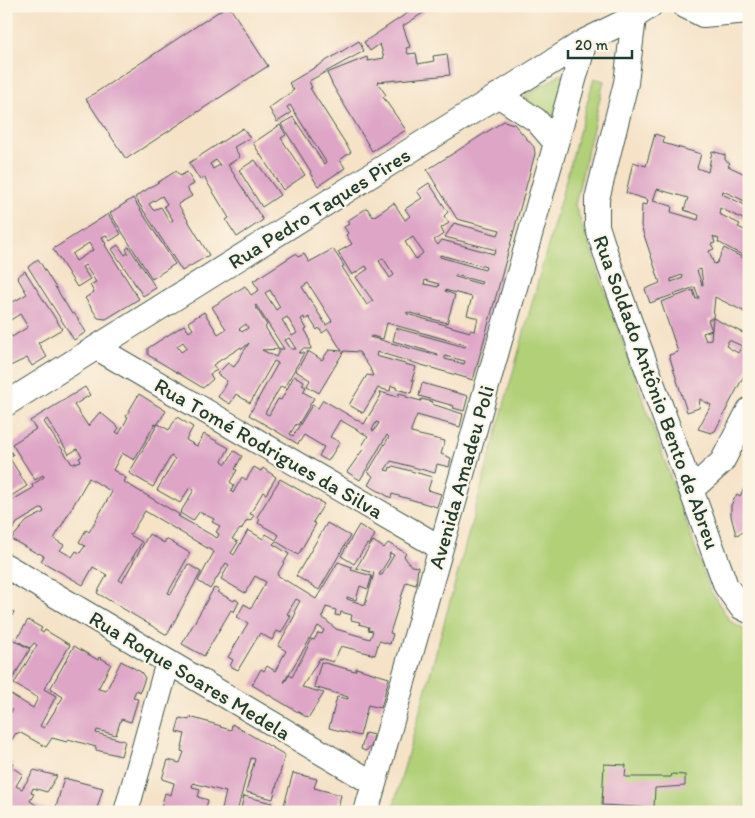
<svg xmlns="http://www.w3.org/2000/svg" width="755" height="818" font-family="Itim,sans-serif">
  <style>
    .green { fill: #b1d078; stroke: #688656 }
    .building { fill: #dea5c7; fill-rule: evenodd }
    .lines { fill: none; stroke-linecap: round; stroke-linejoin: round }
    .minor-casing { stroke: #3f564a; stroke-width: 26 }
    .minor { stroke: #fff; stroke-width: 24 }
    .labels { text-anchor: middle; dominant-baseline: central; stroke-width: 4; stroke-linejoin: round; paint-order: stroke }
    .street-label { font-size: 21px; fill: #1f3d34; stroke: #fcf5e5 }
  </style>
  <rect width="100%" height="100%" fill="#fcf5e5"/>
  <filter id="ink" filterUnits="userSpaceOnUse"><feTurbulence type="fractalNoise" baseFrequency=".02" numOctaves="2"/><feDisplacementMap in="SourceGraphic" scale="10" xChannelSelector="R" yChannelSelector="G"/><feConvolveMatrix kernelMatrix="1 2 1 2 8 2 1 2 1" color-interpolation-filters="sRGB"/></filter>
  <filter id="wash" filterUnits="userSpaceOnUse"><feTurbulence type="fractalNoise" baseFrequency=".0096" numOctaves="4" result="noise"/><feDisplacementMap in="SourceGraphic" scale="20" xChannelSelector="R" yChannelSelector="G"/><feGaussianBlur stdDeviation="1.12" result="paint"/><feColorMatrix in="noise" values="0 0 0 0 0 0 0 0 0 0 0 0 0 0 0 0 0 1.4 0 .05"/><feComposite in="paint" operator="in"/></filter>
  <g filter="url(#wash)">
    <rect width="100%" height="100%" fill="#f5e2c7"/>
    <path class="green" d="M 561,74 L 566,78 L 552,118 L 524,97 Z
      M 594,78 L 604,81 L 575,205 L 710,590 L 730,621 L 749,633 L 749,812 L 392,812 Z"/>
    <g id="blocks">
      <path class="building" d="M 227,6 L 229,6 L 268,66 L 126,159 L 86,99 Z
        M 418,6 L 443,7 L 426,11 L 403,26 L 410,47 L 406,48 L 408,54 L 416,53 L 418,64 L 434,61 L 433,56 L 447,54 L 450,75 L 377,82 L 386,95 L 383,97 L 406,130 L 372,151 L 333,86 L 327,73 L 367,57 L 368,61 L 384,58 L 380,44 L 370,51 L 364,42 Z
        M 359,41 L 364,51 L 309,81 L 312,88 L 310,88 L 351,152 L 340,160 L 345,168 L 318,186 L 310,173 L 311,172 L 281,124 L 293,117 L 324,164 L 326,162 L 290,105 L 287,107 L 291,113 L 277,122 L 269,108 L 294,90 L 289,83 Z
        M 504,121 L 514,124 L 534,147 L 535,154 L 473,380 L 377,352 L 376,356 L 416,367 L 412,380 L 414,380 L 411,393 L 396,389 L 396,387 L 391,386 L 390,391 L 378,388 L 363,413 L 349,405 L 367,375 L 373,376 L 370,368 L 359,352 L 344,351 L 319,393 L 307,386 L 310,380 L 296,371 L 308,351 L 322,360 L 329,350 L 342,351 L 328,329 L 322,333 L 319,328 L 317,330 L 309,317 L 305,320 L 304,317 L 301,319 L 307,329 L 305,330 L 309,337 L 311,349 L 302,349 L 299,353 L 304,353 L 284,388 L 281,386 L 265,413 L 269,415 L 278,399 L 281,400 L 294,376 L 304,381 L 302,385 L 306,387 L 303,392 L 314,398 L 298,425 L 296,424 L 290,434 L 293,436 L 312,405 L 318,408 L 323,400 L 364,424 L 381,395 L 380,392 L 398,397 L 399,393 L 406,395 L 406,397 L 421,401 L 421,399 L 433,402 L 432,404 L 463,414 L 460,427 L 417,415 L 411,430 L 411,433 L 445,441 L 441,454 L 451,458 L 449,467 L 437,464 L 435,473 L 391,461 L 385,470 L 389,471 L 390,467 L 392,468 L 393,466 L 432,477 L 428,490 L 441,494 L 437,507 L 392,494 L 391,498 L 368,485 L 373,476 L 368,472 L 389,437 L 387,435 L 360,480 L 347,472 L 364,448 L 362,446 L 368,436 L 340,420 L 330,437 L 340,442 L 328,461 L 319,456 L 324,447 L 304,435 L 298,444 L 249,415 L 278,363 L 274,361 L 250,403 L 236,394 L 230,404 L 218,397 L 227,381 L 217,374 L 228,363 L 234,367 L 249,343 L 242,349 L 241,347 L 213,365 L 217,370 L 210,374 L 213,379 L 203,388 L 148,355 L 148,348 L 184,325 L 189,332 L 193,329 L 188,322 L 204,312 L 218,334 L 226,329 L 212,307 L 245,286 L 251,295 L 259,290 L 253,281 L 295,254 L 298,257 L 304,254 L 309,262 L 333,249 L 344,266 L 342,267 L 367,305 L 373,301 L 356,277 L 368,269 L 366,266 L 352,275 L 338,252 L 352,244 L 346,235 L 348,233 L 344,227 L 349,224 L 347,221 L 367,208 L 373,217 L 394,203 L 405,220 L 410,216 L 405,209 L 422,198 L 417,191 L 429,183 L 448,212 L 444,216 L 449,223 L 441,228 L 444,234 L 434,240 L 438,245 L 442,240 L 494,254 L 496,250 L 445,237 L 454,223 L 498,235 L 500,230 L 457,219 L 427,170 ZM 413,237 L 423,253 L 416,259 L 405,242 ZM 440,255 L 486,267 L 485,270 L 440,257 ZM 383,258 L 394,275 L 390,278 L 379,261 ZM 455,275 L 482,282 L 481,284 L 455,277 ZM 425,280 L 439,284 L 438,287 L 424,284 ZM 308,283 L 332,321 L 326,325 L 302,287 ZM 270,290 L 280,307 L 276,310 L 265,293 ZM 445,290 L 472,297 L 467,315 L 478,318 L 475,331 L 470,330 L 470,332 L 407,314 L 407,312 L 447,323 L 455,295 L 445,291 ZM 256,305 L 284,349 L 280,349 L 276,357 L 262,350 L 279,349 L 265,327 L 267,325 L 255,306 ZM 287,317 L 297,333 L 292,336 L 282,320 ZM 387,323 L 466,345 L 465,347 L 396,328 L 393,341 L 438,354 L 438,356 L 370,337 L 372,336 L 383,339 ZM 246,324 L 248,328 L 242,332 L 239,329 ZM 289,338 L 296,349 L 291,349 L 285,340 ZM 183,342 L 187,348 L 181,352 L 177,346 ZM 445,356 L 465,361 L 464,364 L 445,359 ZM 376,422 L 379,423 L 374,431 L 372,430 Z
        M 280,125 L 286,135 L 281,138 L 305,175 L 283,190 L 253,143 Z
        M 243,128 L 250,138 L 234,147 L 240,157 L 228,165 L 263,220 L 237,237 L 226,220 L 229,218 L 204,177 L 200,180 L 189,163 ZM 216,160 L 220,165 L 213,169 L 210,164 Z
        M 655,134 L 664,137 L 663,143 L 701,154 L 697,168 L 708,172 L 712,151 L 725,155 L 725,160 L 730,163 L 728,166 L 749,176 L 749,203 L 723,191 L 722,194 L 749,207 L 749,222 L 720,208 L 719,214 L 740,224 L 738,227 L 749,232 L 749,259 L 718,242 L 719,239 L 713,236 L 715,243 L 711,244 L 714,249 L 709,251 L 714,264 L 717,263 L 724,248 L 749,261 L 749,314 L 715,297 L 713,318 L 708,320 L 712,330 L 703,333 L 706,341 L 711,339 L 713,318 L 749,336 L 749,366 L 715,431 L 711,433 L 698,429 L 711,405 L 700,399 L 699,408 L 687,412 L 669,355 L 678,352 L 661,302 L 693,290 L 696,299 L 699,298 L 695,287 L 650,303 L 645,289 L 660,283 L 641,226 L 642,204 L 647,205 L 648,200 L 626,193 L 633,162 L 646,166 ZM 657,189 L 688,198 L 684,210 L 699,215 L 698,220 L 671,212 L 672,206 L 653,201 ZM 701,269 L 703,285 L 702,285 L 697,270 ZM 682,275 L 683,278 L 671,282 L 671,279 ZM 729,340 L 742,346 L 738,353 L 726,346 Z
        M 255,160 L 280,195 L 262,207 L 239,170 Z
        M 176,171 L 180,176 L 187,172 L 194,184 L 187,188 L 192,196 L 178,204 L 209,255 L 182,271 L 135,197 ZM 162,196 L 167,204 L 164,206 L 173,220 L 170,222 L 161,207 L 153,210 L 149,204 Z
        M 133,198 L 175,264 L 152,279 L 110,213 Z
        M 108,214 L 121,234 L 110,241 L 106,235 L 102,237 L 106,244 L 105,245 L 139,299 L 106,319 L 98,318 L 85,298 L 94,292 L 90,285 L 96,282 L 85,265 L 82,267 L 90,279 L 77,287 L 53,249 ZM 89,243 L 93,250 L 76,261 L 72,254 Z
        M 118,245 L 125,255 L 128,253 L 126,249 L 129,247 L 156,288 L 143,296 L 112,249 Z
        M 38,259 L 72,314 L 74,313 L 86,332 L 74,340 L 28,267 Z
        M 25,271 L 62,329 L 38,343 L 47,357 L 32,366 L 27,358 L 6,368 L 6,327 L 12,337 L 28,327 L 20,314 L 6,323 L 6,291 L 13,302 L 27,294 L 17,277 Z
        M 422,383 L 468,396 L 464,411 L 453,408 L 454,406 L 419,396 Z
        M 85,387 L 90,395 L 74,405 L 88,426 L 100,412 L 119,428 L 116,432 L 119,434 L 128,417 L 126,416 L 139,394 L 166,411 L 157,425 L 155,424 L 134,460 L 122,453 L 113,470 L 126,478 L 124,482 L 180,515 L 178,516 L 217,538 L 219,534 L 216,532 L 220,526 L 212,522 L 214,519 L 199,512 L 193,521 L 180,513 L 194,490 L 190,487 L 180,503 L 157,490 L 175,459 L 171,456 L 153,487 L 129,473 L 158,424 L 169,430 L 177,417 L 193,427 L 186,440 L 197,446 L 204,434 L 229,448 L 222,461 L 226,464 L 234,451 L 242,456 L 235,469 L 237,470 L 230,482 L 234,485 L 231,491 L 233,493 L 242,477 L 246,480 L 254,467 L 261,471 L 263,468 L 276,477 L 266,494 L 263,492 L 250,514 L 254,515 L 250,521 L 247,520 L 241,530 L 240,529 L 232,539 L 238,542 L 231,553 L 234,555 L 248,530 L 263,539 L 266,534 L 276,540 L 279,535 L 258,523 L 260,519 L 257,517 L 280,479 L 324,504 L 313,522 L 316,524 L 298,555 L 276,541 L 273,544 L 289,554 L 277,575 L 316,599 L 338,562 L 352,567 L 351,570 L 372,576 L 368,589 L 360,586 L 356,600 L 347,597 L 347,599 L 365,605 L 374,573 L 356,568 L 373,541 L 384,548 L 388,543 L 406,553 L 404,556 L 411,566 L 418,567 L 416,585 L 406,582 L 390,633 L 393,634 L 390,644 L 379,641 L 375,655 L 341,646 L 333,662 L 320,658 L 302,687 L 324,693 L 308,718 L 252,685 L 261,669 L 264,671 L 267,666 L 275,671 L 286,651 L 278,646 L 296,613 L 294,612 L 300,601 L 296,599 L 287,614 L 291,616 L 281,633 L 277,631 L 272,640 L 260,633 L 238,670 L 230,666 L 233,660 L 228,657 L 248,623 L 237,617 L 244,604 L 251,608 L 266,582 L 255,576 L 245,593 L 221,579 L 229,565 L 226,563 L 210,589 L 198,581 L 214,552 L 145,511 L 130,535 L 142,542 L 119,580 L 122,582 L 149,534 L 164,543 L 166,539 L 190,553 L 168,593 L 171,594 L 188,564 L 201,572 L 167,635 L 97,593 L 107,575 L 93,567 L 83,585 L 41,561 L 44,556 L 39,553 L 38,554 L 11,539 L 27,521 L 44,512 L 42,508 L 17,523 L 6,539 L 6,504 L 33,488 L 32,485 L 44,477 L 43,475 L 35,480 L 12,444 L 36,429 L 30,421 ZM 47,419 L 69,454 L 77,449 L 82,456 L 79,458 L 81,461 L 72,464 L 44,422 ZM 89,478 L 112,492 L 89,532 L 86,530 L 79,542 L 85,546 L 80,553 L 76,551 L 72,557 L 60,550 L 64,545 L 54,539 ZM 390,553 L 394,555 L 382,575 L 379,575 L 390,557 L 389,556 ZM 326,607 L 336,610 L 335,615 L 340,616 L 341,612 L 352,615 L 351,620 L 360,622 L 359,624 L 369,627 L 368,630 L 373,631 L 370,639 L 336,629 L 322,617 ZM 318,626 L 324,630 L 322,634 L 318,633 L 314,640 L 312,639 L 292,677 L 289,675 L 285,682 L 284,682 Z
        M 6,444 L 13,455 L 9,457 L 27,486 L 11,496 L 6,489 Z
        M 749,479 L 749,514 L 746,514 L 746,517 L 749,517 L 749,530 L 736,535 L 731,516 L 731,505 L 737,494 L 740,496 Z
        M 327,523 L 350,536 L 319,590 L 296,576 Z
        M 359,525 L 375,535 L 369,545 L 367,544 L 354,564 L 341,556 Z
        M 214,588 L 219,590 L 217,592 L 234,601 L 235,599 L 239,602 L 234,612 L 231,610 L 204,656 L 182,644 Z
        M 6,608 L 14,612 L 6,625 Z
        M 28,620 L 42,628 L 40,631 L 43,633 L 45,630 L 70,645 L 44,689 L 56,696 L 40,726 L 44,728 L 63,697 L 50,689 L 74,646 L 98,660 L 99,657 L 111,664 L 98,689 L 106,691 L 121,661 L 141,672 L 145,678 L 140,692 L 136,690 L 133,698 L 138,699 L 131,722 L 121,719 L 116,735 L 97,730 L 96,733 L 125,741 L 121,756 L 96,750 L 96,747 L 68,739 L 67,742 L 52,738 L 46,747 L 19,732 L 17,734 L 16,733 L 6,749 L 6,711 L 11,713 L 12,710 L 6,706 L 6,700 L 10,694 L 33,708 L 38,698 L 14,684 L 37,645 L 34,643 L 30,648 L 16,640 Z
        M 8,637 L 30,649 L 6,690 L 6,656 L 9,652 L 6,651 L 6,640 Z
        M 321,662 L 355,671 L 356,668 L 389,678 L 381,708 L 368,705 L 360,736 L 329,728 L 337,697 L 348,699 L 348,697 L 314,687 Z
        M 190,717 L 221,726 L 220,727 L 231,730 L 232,724 L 285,755 L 273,799 L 246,792 L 255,759 L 251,758 L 237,812 L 221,812 L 226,792 L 193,783 L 192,787 L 200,789 L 198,797 L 208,800 L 205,812 L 190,812 L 175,808 L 174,812 L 160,811 L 165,793 L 171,795 L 174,783 L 162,779 L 168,760 L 180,763 L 184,752 L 181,751 L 185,734 L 176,732 L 180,718 L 189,720 Z
        M 365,733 L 374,735 L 371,747 L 365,751 L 361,749 Z
        M 6,760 L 13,763 L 11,767 L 23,774 L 16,786 L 22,789 L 34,770 L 57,776 L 47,792 L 33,788 L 31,793 L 34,794 L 30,801 L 39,807 L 55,811 L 64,778 L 103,788 L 96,812 L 9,812 L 11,808 L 6,805 Z
        M 604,764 L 626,765 L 625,777 L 671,777 L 672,774 L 685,775 L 685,786 L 655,788 L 654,808 L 602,805 Z
        M 293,773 L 317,779 L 314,788 L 341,795 L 337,812 L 282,812 Z
        M 244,796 L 272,803 L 270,812 L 240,812 Z"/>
    </g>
  </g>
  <g filter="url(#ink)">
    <use href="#blocks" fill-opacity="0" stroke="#3f564a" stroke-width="1"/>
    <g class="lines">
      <defs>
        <path id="minor" d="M 685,6 L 703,15 L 749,11
          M 634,17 L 626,83 L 597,199 L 597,226 L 610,267 L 726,586 L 741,607 L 749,611
          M 498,95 L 536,120 L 556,143
          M 97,348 L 441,548
          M 6,404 L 585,41 L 634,17 L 650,6
          M 692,489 L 722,462 L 749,410
          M 6,566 L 373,783
          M 126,812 L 168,662
          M 366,812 L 585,41"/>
      </defs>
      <use href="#minor" class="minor-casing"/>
      <use href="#minor" class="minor"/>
    </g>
  </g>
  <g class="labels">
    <g class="street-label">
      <text transform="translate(319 208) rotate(-32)">Rua Pedro Taques Pires</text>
      <text transform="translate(657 392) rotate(70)">Rua Soldado Antônio Bento de Abreu</text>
      <text transform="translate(269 448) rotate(30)">Rua Tomé Rodrigues da Silva</text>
      <text transform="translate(461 477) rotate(-74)">Avenida Amadeu Poli</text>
      <text transform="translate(190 675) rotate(31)">Rua Roque Soares Medela</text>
    </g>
  </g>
  <rect width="755" height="818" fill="none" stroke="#fcf5e5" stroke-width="25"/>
  <path d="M568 50v8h64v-8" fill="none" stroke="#1f3d34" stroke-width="2.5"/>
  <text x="575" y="50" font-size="15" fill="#1f3d34" stroke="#fcf5e5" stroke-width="4" paint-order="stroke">20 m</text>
</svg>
